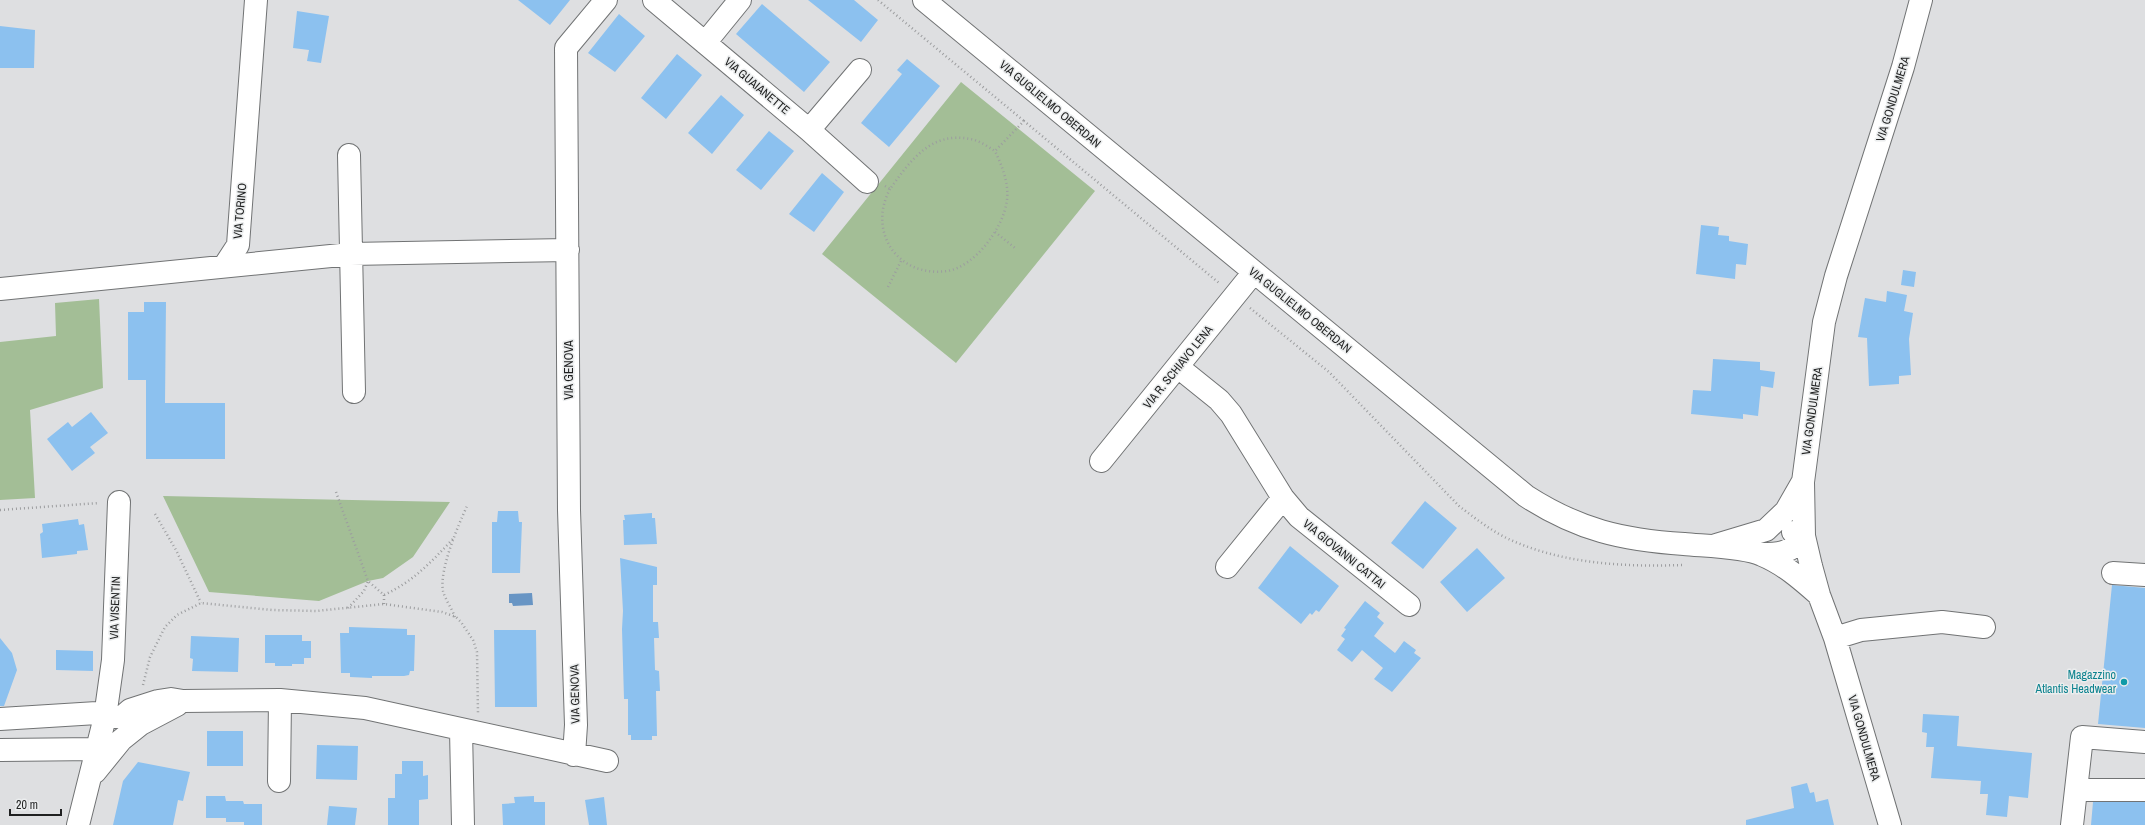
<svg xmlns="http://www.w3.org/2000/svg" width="2145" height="825" font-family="'Archivo Narrow',sans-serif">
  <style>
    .green { fill: #a3be96 }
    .water { fill: #6895c4 }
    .building { fill: #8cc1ef }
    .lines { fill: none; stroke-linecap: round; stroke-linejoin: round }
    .minor-casing { stroke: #717374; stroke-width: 24 }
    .path { stroke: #9c9d9f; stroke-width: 2.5; stroke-dasharray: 1 3; stroke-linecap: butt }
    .minor { stroke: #fff; stroke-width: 22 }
    .culture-dot { fill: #0f9aa8; stroke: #ebedee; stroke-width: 1.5 }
    .labels { text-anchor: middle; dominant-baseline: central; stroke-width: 3; stroke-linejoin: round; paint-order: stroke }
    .street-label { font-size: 12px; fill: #1f2020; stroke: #ebedee }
    .culture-label { font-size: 12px; fill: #0d838f; stroke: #ebedee; text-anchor: end }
  </style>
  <rect width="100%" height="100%" fill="#dedfe1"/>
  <path class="green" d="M 961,82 L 1095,191 L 956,363 L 822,254 Z
    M 99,299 L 103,388 L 30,410 L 35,498 L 0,500 L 0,342 L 56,336 L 55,303 Z
    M 163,496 L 450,502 L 413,557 L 383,578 L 368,581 L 319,601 L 209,592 Z"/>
  <path class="water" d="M 532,593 L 533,605 L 513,606 L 512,603 L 509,603 L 509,594 Z"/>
  <path class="building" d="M 518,0 L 570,0 L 550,25 Z
    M 808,0 L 854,0 L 878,20 L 861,42 Z
    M 762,4 L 830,62 L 804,92 L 736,34 Z
    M 297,11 L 329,16 L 321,63 L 307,61 L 309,50 L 293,48 Z
    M 619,14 L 645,36 L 615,72 L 588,53 Z
    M 0,26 L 35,30 L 34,68 L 0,68 Z
    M 677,54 L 702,75 L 666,119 L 641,98 Z
    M 907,59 L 940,86 L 889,147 L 861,123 L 902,74 L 897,70 Z
    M 721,95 L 744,115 L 712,154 L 688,133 Z
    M 769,131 L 794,151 L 761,190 L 736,170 Z
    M 822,173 L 844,192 L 814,232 L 789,214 Z
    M 1701,225 L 1719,227 L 1718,235 L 1729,236 L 1729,241 L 1748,244 L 1746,265 L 1736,264 L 1735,279 L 1696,274 Z
    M 1903,270 L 1916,272 L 1914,287 L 1901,285 Z
    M 1887,291 L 1907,295 L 1904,311 L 1913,313 L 1909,339 L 1911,375 L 1899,376 L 1899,384 L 1869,386 L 1867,338 L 1858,337 L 1865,298 L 1886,302 Z
    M 144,302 L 166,302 L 165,403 L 225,403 L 225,459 L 146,459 L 146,380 L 128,380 L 128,312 L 144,312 Z
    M 1713,359 L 1760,362 L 1760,370 L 1775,372 L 1773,388 L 1761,386 L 1758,416 L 1743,414 L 1743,419 L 1691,414 L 1693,390 L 1711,391 Z
    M 91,412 L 108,433 L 90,447 L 95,453 L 72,471 L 47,439 L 68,422 L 72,427 Z
    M 1425,501 L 1457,528 L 1423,569 L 1391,543 Z
    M 498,511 L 518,511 L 519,522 L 522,522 L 520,573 L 492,573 L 492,522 L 497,522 Z
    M 652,513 L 652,518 L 655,518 L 657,544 L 624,545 L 623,520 L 625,520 L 624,515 Z
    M 78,519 L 79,525 L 84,524 L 88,550 L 77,551 L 77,554 L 42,558 L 40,534 L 43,532 L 42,524 Z
    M 1290,546 L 1339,586 L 1319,612 L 1316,610 L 1312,615 L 1310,613 L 1301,624 L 1258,588 Z
    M 1477,548 L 1505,578 L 1467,612 L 1440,582 Z
    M 620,558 L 657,567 L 657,585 L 653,585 L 653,622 L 658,622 L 659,638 L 654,638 L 655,670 L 659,671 L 660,691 L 656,691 L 657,736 L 652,736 L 652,740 L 631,740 L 631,735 L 628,735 L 628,699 L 624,699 L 622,629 L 623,611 Z
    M 2112,585 L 2145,588 L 2145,728 L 2098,724 Z
    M 1365,601 L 1380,613 L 1377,617 L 1384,623 L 1374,636 L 1395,653 L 1404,641 L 1416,650 L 1414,653 L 1421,658 L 1392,692 L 1374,679 L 1383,668 L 1362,650 L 1352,662 L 1337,650 L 1345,639 L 1341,636 L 1346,629 L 1344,628 Z
    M 349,627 L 407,629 L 407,635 L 415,635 L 414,671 L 410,671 L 409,675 L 404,676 L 372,676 L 372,678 L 350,677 L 350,673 L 341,673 L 340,633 L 349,633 Z
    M 494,630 L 536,630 L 537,707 L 495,707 Z
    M 265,635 L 302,635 L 302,641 L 311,641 L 311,658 L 304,658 L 304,664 L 292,664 L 292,666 L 275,666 L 275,663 L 265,663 Z
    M 191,636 L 239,638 L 238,672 L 192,671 L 193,659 L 190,658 Z
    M 0,638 L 12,653 L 17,670 L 4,706 L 0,706 Z
    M 56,650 L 93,651 L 93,671 L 56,670 Z
    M 1923,714 L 1959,716 L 1957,746 L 2032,753 L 2028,798 L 2009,796 L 2007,817 L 1986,815 L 1988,794 L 1980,794 L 1981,781 L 1931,778 L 1934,747 L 1926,747 L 1927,733 L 1922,732 Z
    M 207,731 L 243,731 L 243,766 L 207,766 Z
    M 317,745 L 358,746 L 357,780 L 316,779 Z
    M 402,761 L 423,761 L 423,776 L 428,775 L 428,799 L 419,800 L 419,825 L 388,825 L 388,798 L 395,798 L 395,774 L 402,774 Z
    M 138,762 L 190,772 L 183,801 L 178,800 L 173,825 L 113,825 L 123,781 Z
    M 1807,783 L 1810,793 L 1814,792 L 1816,802 L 1828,799 L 1834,825 L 1746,825 L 1746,820 L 1794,808 L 1791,787 Z
    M 206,796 L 225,796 L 226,801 L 243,801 L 244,804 L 262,804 L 262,825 L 244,825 L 244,822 L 226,822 L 226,818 L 206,818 Z
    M 534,796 L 534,802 L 545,802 L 545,825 L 503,825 L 502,804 L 515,803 L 514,797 Z
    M 604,797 L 607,825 L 589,825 L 585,800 Z
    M 2093,802 L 2145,802 L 2145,825 L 2091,825 Z
    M 329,806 L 357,808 L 355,825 L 327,825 Z"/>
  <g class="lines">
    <defs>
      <path id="minor" d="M 654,0 L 809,130 L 867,182
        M 924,0 L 1526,496 C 1579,530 1622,540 1684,544 C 1703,546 1746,547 1762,555 C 1784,564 1802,580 1819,595
        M 705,43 L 740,0
        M 809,130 L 860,70
        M 349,155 L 354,392
        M 225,265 L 238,245 L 256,0
        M 0,289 L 351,254 L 568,250
        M 1178,367 L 1219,400 L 1231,414 L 1283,498 L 1299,517 L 1409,605
        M 1101,461 L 1254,272
        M 1716,545 L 1766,530 L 1786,511 L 1802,483
        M 1761,554 C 1781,554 1791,553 1804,536 L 1793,532
        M 1227,567 L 1283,498
        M 2113,573 L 2145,575
        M 1835,638 L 1861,630 L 1942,622 L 1984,627
        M 105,717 L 122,717 L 130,710 L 158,701 L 171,699 L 183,701 L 280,700 L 365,708 L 607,761
        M 0,719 L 97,713 L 105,714
        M 461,730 L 463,825
        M 0,750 L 97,749
        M 574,755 L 576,725 L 569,510 L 566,48 L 606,0
        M 95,772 L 121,740 L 141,724 L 177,705
        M 279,781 L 280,700
        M 2076,790 L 2145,790
        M 78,825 L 105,717 L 113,660 L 119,502
        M 1890,825 L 1835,638 L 1819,595 L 1811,566 L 1804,536 L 1803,482 L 1824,322 L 1836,276 L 1903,67 L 1921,0
        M 2072,825 L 2082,737 L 2145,742"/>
    </defs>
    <use href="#minor" class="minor-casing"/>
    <path class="path" d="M 878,0 L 1024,121
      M 885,186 L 890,189 C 910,161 931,131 970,139 C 979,140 988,147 995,151 L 1024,121 L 1219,283
      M 890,189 C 867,232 898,278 947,271 C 975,267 1004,227 1007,200 C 1009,183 1002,166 995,151
      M 995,232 L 1015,248
      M 888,287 L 901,261
      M 1250,308 L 1329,372 L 1459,506 C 1476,519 1494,533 1513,541 C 1566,564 1625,567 1682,565
      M 336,492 L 368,581 L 384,595 C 414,581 431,562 453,539
      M 0,510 L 99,503
      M 155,514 L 176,550 L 201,603
      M 384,595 L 384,604
      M 348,608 L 364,591 L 368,581
      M 455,617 C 452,609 445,599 443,591 C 439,570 458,526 467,506
      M 143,685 L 150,657 L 165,627 L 177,615 L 201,603 L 272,610 L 316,611 L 384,604 L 442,612 L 456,617 L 461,622 L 473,640 L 477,652 L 478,714"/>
    <use href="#minor" class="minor"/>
  </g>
  <circle class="culture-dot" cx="2124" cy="682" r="4"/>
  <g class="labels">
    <g class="street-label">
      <text transform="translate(757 86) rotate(40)">VIA GUAIANETTE</text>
      <text transform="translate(1893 99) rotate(-73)">VIA GONDULMERA</text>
      <text transform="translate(1050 104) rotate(40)">VIA GUGLIELMO OBERDAN</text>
      <text transform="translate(240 211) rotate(-85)">VIA TORINO</text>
      <text transform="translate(1300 310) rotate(39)">VIA GUGLIELMO OBERDAN</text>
      <text transform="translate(1178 367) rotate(-51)">VIA R. SCHIAVO LENA</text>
      <text transform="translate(569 370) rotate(-90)">VIA GENOVA</text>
      <text transform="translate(1812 411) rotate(-82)">VIA GONDULMERA</text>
      <text transform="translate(1344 554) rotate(39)">VIA GIOVANNI CATTAI</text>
      <text transform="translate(115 608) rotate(-88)">VIA VISENTIN</text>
      <text transform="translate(575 694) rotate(-91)">VIA GENOVA</text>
      <text transform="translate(1864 738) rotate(74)">VIA GONDULMERA</text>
    </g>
    <g class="culture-label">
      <text x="2116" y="675">Magazzino<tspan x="2116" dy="14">Atlantis Headwear</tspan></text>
    </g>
  </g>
  <path d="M10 809v6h51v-6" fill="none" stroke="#1f2020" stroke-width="2"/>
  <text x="16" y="809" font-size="12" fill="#1f2020" stroke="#ebedee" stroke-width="3" paint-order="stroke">20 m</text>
</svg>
